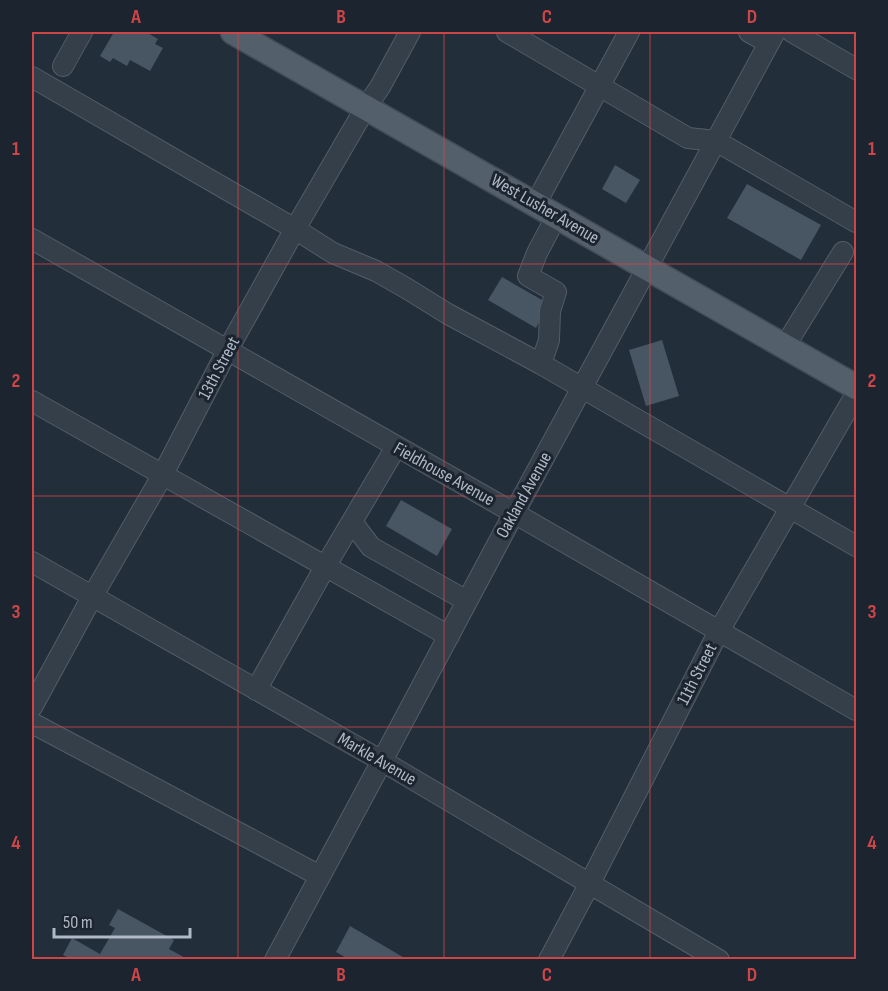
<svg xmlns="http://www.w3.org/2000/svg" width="888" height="991" font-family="'Sofia Sans Condensed',sans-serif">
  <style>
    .building { fill: #485563 }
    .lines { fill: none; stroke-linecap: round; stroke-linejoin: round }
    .minor-casing { stroke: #535d68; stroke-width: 22 }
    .major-casing { stroke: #424b56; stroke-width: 27 }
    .minor { stroke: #353f4a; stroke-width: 20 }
    .major { stroke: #535f6a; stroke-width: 24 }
    .grid { fill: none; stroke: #ce4548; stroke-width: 1.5; stroke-opacity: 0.55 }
    .labels { text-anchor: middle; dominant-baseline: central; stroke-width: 6; stroke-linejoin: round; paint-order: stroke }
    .street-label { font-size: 18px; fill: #b0bac6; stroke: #1b242f }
    .neatline { fill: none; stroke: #ce4548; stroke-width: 2 }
    .grid-label { font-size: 20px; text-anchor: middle; font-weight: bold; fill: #ce4548 }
  </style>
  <rect width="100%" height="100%" fill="#222e3a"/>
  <path class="building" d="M 114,32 L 146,32 L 158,39 L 155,44 L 163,48 L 150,71 L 130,60 L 127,66 L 113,58 L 110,62 L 100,56 Z
    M 615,165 L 640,180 L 626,203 L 602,189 Z
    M 747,184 L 821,225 L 801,260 L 727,218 Z
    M 502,277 L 549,304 L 536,328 L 488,300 Z
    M 662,340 L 679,396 L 646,406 L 629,350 Z
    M 401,500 L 452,529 L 437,556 L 386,526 Z
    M 118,909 L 174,940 L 169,949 L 189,960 L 72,960 L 63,955 L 72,938 L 100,954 L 115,928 L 109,925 Z
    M 350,926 L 408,960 L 350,960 L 336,952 Z"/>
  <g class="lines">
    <defs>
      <path id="minor" d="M 507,32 L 688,138 L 716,141 L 856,222
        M 749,32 L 769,43
        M 792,32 L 856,69
        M 63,66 L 82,32
        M 32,77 L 295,229 L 333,253 L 376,271 L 406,288 L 448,314 L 541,364 L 856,546
        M 536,203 L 629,32
        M 32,239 L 514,513 L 856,710
        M 785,346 L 843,252
        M 541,364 L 549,340 L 550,311 L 556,292 L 528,276 L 537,253 L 557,215
        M 32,401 L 449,636
        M 352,522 L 371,547 L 467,601
        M 32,562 L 382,761 L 719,960
        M 256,690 L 325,567 L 396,447
        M 32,707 L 92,597 L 162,476 L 227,351 L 295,229 L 366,107 L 380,87 L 410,32
        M 32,723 L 320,876
        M 275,960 L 382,761 L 514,513 L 775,32
        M 549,960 L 590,883 L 719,631 L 856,394"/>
      <path id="major" d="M 233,32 L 856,387"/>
    </defs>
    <use href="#minor" class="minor-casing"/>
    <use href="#major" class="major-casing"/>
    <use href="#minor" class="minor"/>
    <use href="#major" class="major"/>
  </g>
  <path class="grid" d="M 238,32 L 238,960M 444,32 L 444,960M 650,32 L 650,960M 32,264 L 856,264M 32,496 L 856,496M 32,727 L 856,727"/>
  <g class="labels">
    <g class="street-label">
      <text transform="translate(545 209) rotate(30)">West Lusher Avenue</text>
      <text transform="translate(219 368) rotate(-62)">13th Street</text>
      <text transform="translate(444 474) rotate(29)">Fieldhouse Avenue</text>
      <text transform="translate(524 495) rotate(-61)">Oakland Avenue</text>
      <text transform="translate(697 674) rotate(-63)">11th Street</text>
      <text transform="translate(377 759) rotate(30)">Markle Avenue</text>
    </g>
  </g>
  <rect width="888" height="991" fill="none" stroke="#1b242f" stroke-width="66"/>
  <path d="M54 928v9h136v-9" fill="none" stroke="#b0bac6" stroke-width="3"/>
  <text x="63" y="928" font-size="18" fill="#b0bac6" stroke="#1b242f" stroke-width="4.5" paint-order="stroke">50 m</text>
  <rect x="33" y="33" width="822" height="925" class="neatline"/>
  <g class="grid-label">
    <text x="136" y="23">A</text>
    <text x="341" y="23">B</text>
    <text x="547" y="23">C</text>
    <text x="752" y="23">D</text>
    <text x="16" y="155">1</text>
    <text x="872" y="155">1</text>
    <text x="16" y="387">2</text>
    <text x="872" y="387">2</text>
    <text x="16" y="618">3</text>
    <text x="872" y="618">3</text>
    <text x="16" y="849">4</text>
    <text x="872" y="849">4</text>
    <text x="136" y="981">A</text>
    <text x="341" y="981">B</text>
    <text x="547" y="981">C</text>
    <text x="752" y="981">D</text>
  </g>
</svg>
